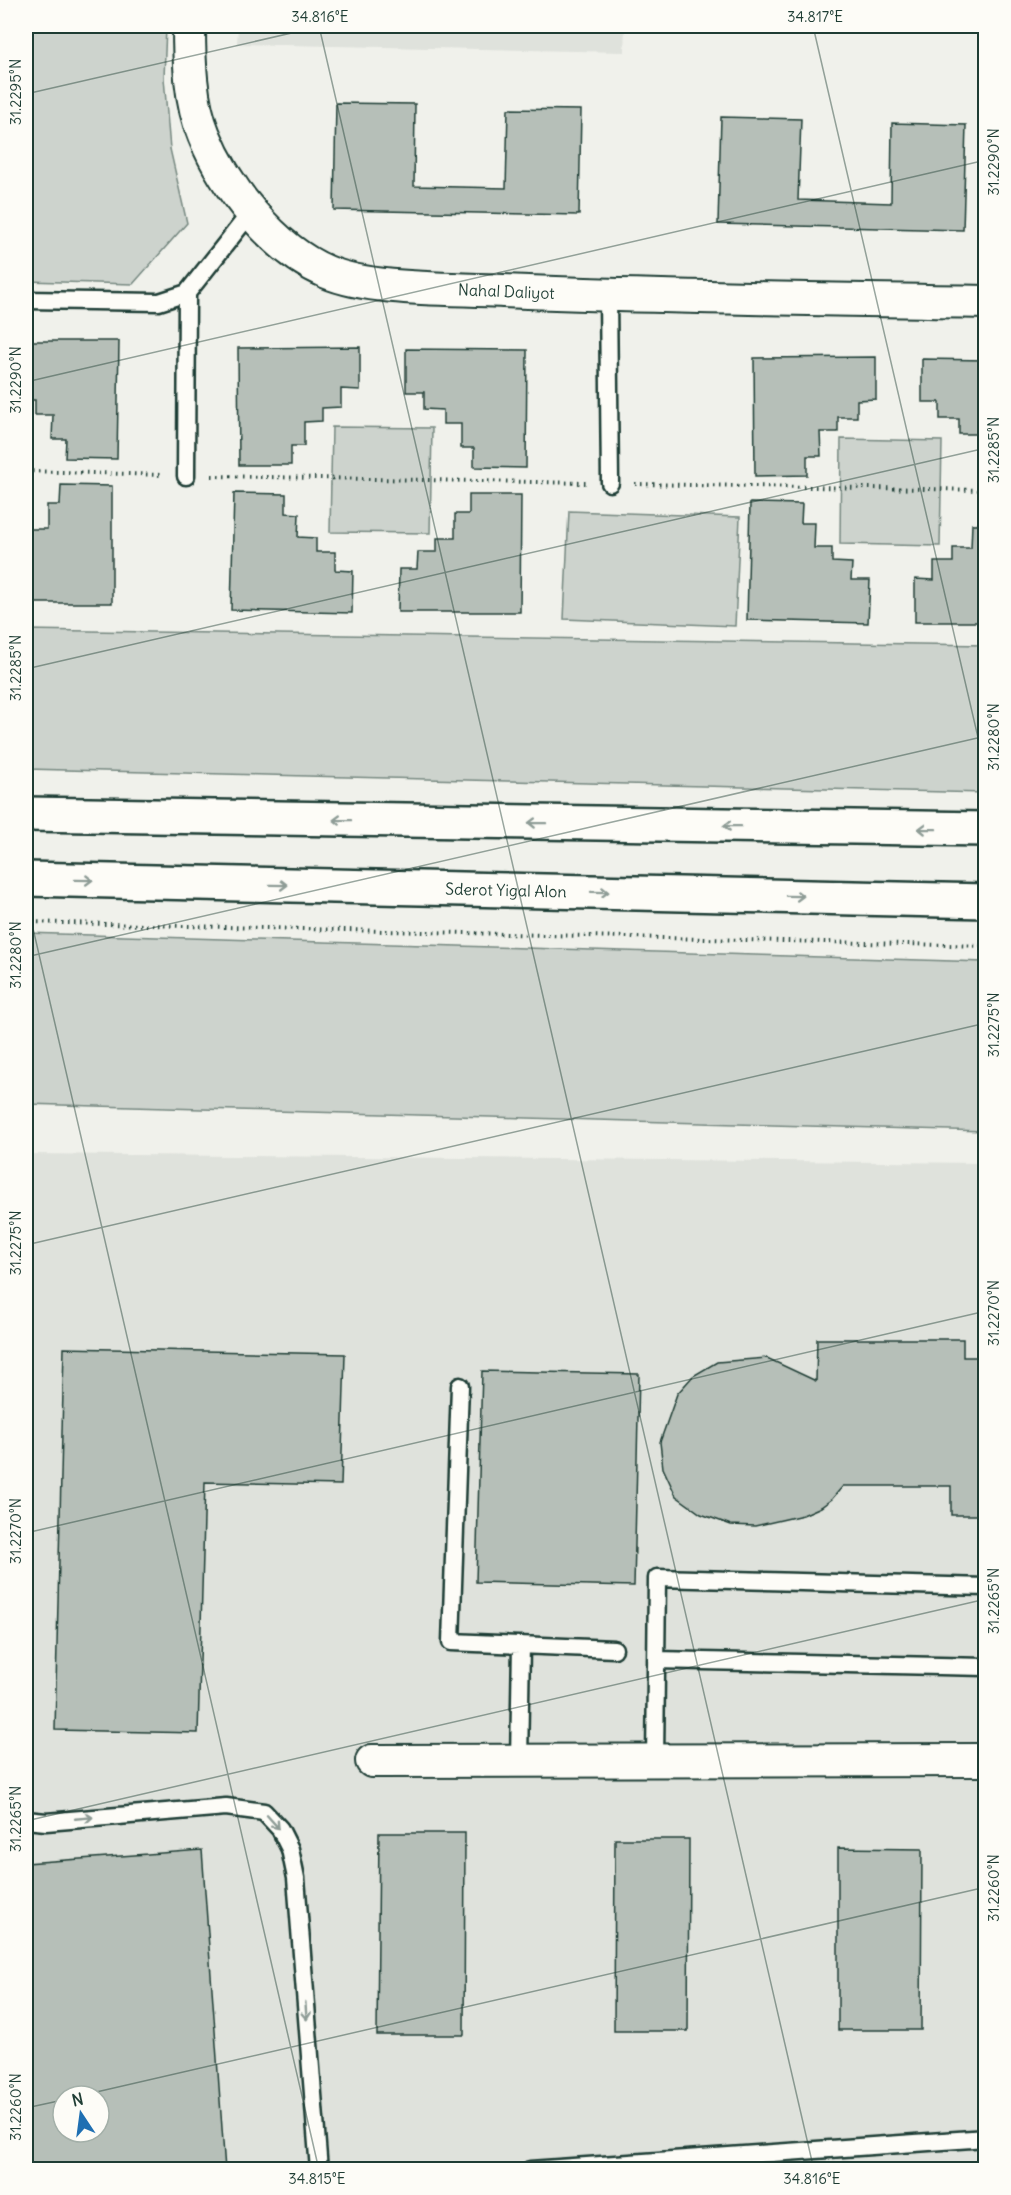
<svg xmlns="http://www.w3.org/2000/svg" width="1011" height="2195" font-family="Delius,sans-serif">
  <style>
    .built { fill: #dfe2dc; fill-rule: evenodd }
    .green { fill: #cdd3cd; stroke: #768880; stroke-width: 1.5 }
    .building { fill: #b6bfb8; stroke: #1f3d34; stroke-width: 1.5; fill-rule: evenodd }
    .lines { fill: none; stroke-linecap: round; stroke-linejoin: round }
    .lane-casing { stroke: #1f3d34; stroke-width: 21 }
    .street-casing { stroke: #1f3d34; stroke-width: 36 }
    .highway-casing { stroke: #1f3d34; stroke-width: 38 }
    .path { stroke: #1f3d34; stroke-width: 4; stroke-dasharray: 1.5 4.5; stroke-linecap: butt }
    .lane { stroke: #fdfcf7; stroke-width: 16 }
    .street { stroke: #fdfcf7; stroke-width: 32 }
    .highway { stroke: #fdfcf7; stroke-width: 33 }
    .oneway { stroke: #8e9c96 }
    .ticks { fill: none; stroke: #1f3d34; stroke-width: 1.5; stroke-opacity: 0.45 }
    .labels { text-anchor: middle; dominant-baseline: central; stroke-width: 5; stroke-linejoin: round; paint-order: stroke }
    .street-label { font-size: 16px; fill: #1f3d34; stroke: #fdfcf7 }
    .neatline { fill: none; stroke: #1f3d34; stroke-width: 2 }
    .ticks-label { font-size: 15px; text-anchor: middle; fill: #1f3d34 }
  </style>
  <rect width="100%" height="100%" fill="#f0f1eb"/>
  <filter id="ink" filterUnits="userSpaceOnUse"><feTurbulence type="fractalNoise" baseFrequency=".0167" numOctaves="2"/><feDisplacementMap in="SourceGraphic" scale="12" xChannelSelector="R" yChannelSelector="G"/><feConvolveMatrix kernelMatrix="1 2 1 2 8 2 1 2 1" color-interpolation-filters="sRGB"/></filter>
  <g filter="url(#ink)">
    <path class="built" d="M 238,26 L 625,26 L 624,52 L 237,44 Z
      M 26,1154 L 985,1163 L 985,2169 L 26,2169 ZM 63,2096 L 99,2096 L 99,2132 L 63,2132 Z"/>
    <path class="green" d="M 26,26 L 166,26 L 164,78 L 170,149 L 187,223 L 133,284 L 26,281 Z
      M 332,427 L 432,428 L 430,533 L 330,532 Z
      M 841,439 L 942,441 L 940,546 L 840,544 Z
      M 569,511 L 740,517 L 735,626 L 564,619 Z
      M 26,630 L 985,645 L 985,793 L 27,769 Z
      M 26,933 L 985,962 L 985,1131 L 26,1104 Z"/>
    <path class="building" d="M 336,103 L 415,104 L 414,186 L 506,188 L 508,109 L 581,110 L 579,215 L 334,210 Z
      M 721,117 L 801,119 L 798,200 L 891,203 L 892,123 L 966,125 L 963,230 L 718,224 Z
      M 26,341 L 119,341 L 117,459 L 65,458 L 66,439 L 52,439 L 53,415 L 35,415 L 35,400 L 26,400 Z
      M 360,347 L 360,390 L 341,389 L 341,407 L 322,408 L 322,421 L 304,422 L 304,446 L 291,446 L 291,465 L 239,465 L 238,348 Z
      M 406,349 L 527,350 L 526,468 L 474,467 L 474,448 L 461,448 L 461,424 L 443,424 L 443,410 L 424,409 L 424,392 L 406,392 Z
      M 876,357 L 876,399 L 857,400 L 857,417 L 838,417 L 838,432 L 820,432 L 821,456 L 807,456 L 807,475 L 755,476 L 754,358 Z
      M 922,359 L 986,360 L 986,458 L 977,458 L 977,434 L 959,434 L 959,419 L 940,419 L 940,402 L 922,402 Z
      M 61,485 L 112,486 L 112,603 L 26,603 L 26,543 L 29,543 L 29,529 L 47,529 L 47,505 L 60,505 Z
      M 234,493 L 286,494 L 286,513 L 299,514 L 298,537 L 316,538 L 316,552 L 335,552 L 335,570 L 353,571 L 352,613 L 231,610 Z
      M 469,495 L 521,495 L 520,612 L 398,612 L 399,569 L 417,569 L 418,552 L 437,552 L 437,538 L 455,538 L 455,514 L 469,514 Z
      M 750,503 L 802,504 L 801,523 L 815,523 L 814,548 L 832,548 L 832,562 L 852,563 L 851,580 L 870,580 L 868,623 L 747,620 Z
      M 985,504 L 986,622 L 915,622 L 915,579 L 934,580 L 934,562 L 953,562 L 953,548 L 971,548 L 972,524 L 985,524 Z
      M 817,1339 L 963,1339 L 963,1357 L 986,1357 L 986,1515 L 951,1515 L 951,1486 L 843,1486 L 832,1499 L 821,1507 L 803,1515 L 755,1526 L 731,1525 L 701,1514 L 676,1496 L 663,1468 L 660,1442 L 677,1394 L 693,1376 L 717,1362 L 767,1358 L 816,1381 Z
      M 64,1348 L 345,1354 L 341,1485 L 205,1482 L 198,1733 L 55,1730 Z
      M 482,1371 L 639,1374 L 634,1586 L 476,1582 Z
      M 379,1833 L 465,1833 L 464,2035 L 377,2035 Z
      M 615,1839 L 689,1839 L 688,2031 L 614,2031 Z
      M 838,1848 L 922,1849 L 921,2030 L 838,2030 Z
      M 202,1850 L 225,2170 L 26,2170 L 26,1863 ZM 63,2096 L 99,2096 L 99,2132 L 63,2132 Z"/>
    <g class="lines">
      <defs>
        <path id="lane" d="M 608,296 L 610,483
          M 26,300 L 159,302 L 187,293
          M 186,476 L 187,293 L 251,212
          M 460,1386 L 451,1642 L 614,1649
          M 656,1660 L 986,1667
          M 519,1761 L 521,1645
          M 655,1761 L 657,1578 L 986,1587
          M 26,1820 L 46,1822 L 226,1807 L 264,1812 L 280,1829 L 290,1849 L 296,1878 L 319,2170
          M 530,2170 L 986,2138"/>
        <g id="street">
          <path id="s1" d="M 189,26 C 189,60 190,102 204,135 C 225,187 273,249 327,272 C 372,291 454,288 503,291 C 664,298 825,299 986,302"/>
          <path d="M 372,1761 L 986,1760"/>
        </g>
        <g id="highway">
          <path d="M 26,814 L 986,829"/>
          <path id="s2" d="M 26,879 L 986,901"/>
        </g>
      </defs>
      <use href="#lane" class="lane-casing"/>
      <use href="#street" class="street-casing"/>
      <use href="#highway" class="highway-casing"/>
      <path class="path" d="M 26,471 L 163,475
        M 212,476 L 586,483
        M 635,484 L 986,490
        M 26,922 L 986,946"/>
      <use href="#lane" class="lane"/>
      <use href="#street" class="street"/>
      <use href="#highway" class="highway"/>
    </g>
    <defs><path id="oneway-shaft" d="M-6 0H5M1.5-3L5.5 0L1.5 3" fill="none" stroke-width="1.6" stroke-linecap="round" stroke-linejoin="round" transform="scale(1.5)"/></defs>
    <g class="oneway">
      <use href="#oneway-shaft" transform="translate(342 820) rotate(-179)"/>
      <use href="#oneway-shaft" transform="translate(537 823) rotate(-179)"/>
      <use href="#oneway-shaft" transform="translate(732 826) rotate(-179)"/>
      <use href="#oneway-shaft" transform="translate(927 829) rotate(-179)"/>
      <use href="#oneway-shaft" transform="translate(84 880) rotate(1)"/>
      <use href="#oneway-shaft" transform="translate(279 885) rotate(1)"/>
      <use href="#oneway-shaft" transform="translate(600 892) rotate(1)"/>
      <use href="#oneway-shaft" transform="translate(795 896) rotate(1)"/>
      <use href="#oneway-shaft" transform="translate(84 1818) rotate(-5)"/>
      <use href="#oneway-shaft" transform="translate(273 1822) rotate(48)"/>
      <use href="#oneway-shaft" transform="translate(306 2011) rotate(86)"/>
    </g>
  </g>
  <path class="ticks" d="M 319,26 L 814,2170M 813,26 L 986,772M 26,94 L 322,26M 26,382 L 986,160M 26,669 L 986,448M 26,898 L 319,2170M 26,957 L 986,736M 26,1245 L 986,1023M 26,1533 L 986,1311M 26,1821 L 986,1599M 79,2096 L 986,1887M 26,2108 L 63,2100"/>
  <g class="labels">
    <g class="street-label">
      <text stroke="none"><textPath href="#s1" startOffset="480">Nahal Daliyot</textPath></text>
      <text stroke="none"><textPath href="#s2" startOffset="480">Sderot Yigal Alon</textPath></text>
    </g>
  </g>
  <rect width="1011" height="2195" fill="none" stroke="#fdfcf7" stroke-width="66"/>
  <g transform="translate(81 2114) rotate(347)"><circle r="28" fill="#fdfcf7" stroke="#a4b0a9" stroke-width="1.5"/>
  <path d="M0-4.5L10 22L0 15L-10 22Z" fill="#1f6fb2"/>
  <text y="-9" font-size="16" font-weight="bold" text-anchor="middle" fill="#1f3d34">N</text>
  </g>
  <rect x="33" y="33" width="945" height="2129" class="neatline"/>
  <g class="ticks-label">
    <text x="320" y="22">34.816°E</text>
    <text x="815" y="22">34.817°E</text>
    <text transform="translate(16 92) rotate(-90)" y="5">31.2295°N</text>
    <text transform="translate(994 162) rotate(-90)" y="5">31.2290°N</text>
    <text transform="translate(16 380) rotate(-90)" y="5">31.2290°N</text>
    <text transform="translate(994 450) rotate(-90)" y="5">31.2285°N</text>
    <text transform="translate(16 668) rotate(-90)" y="5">31.2285°N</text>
    <text transform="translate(994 737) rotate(-90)" y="5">31.2280°N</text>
    <text transform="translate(16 955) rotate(-90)" y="5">31.2280°N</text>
    <text transform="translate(994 1025) rotate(-90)" y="5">31.2275°N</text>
    <text transform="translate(16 1243) rotate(-90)" y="5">31.2275°N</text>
    <text transform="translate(994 1313) rotate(-90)" y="5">31.2270°N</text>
    <text transform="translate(16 1531) rotate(-90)" y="5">31.2270°N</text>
    <text transform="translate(994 1601) rotate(-90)" y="5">31.2265°N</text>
    <text transform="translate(16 1819) rotate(-90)" y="5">31.2265°N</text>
    <text transform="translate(994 1888) rotate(-90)" y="5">31.2260°N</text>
    <text transform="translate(16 2107) rotate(-90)" y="5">31.2260°N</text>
    <text x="317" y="2184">34.815°E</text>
    <text x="812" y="2184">34.816°E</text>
  </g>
</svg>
